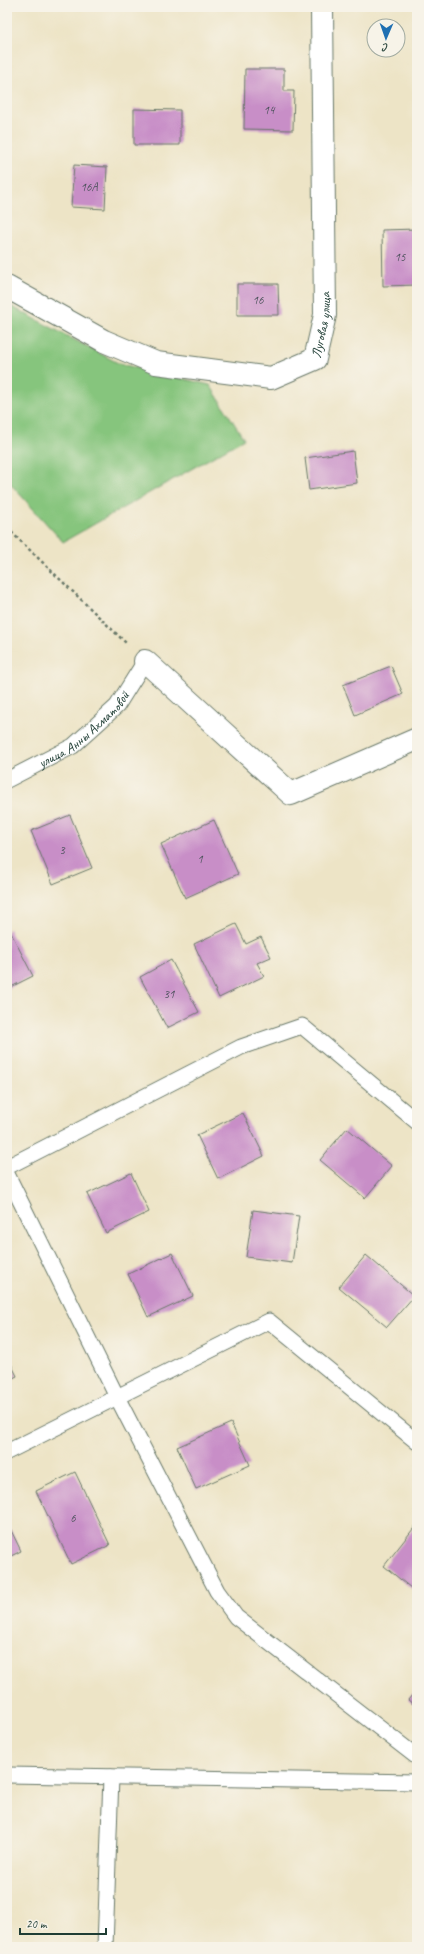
<svg xmlns="http://www.w3.org/2000/svg" width="424" height="1954" font-family="Caveat,sans-serif">
  <style>
    .green { fill: #86c57d; stroke: #528158 }
    .building { fill: #c88ec7 }
    .lines { fill: none; stroke-linecap: round; stroke-linejoin: round }
    .service-casing { stroke: #677767; stroke-width: 17 }
    .minor-casing { stroke: #677767; stroke-width: 24 }
    .path { stroke: #677767; stroke-width: 2.5; stroke-dasharray: 3 3; stroke-linecap: butt }
    .service { stroke: #fff; stroke-width: 15 }
    .minor { stroke: #fff; stroke-width: 22 }
    .labels { text-anchor: middle; dominant-baseline: central; stroke-width: 3.5; stroke-linejoin: round; paint-order: stroke }
    .number-label { font-size: 12px; fill: #495159 }
    .street-label { font-size: 14px; fill: #1f3d34; stroke: #f7f3e8 }
  </style>
  <rect width="100%" height="100%" fill="#f7f3e8"/>
  <filter id="ink" filterUnits="userSpaceOnUse"><feTurbulence type="fractalNoise" baseFrequency=".025" numOctaves="2"/><feDisplacementMap in="SourceGraphic" scale="8" xChannelSelector="R" yChannelSelector="G"/><feConvolveMatrix kernelMatrix="1 2 1 2 8 2 1 2 1" color-interpolation-filters="sRGB"/></filter>
  <filter id="wash" filterUnits="userSpaceOnUse"><feTurbulence type="fractalNoise" baseFrequency=".012" numOctaves="4" result="noise"/><feDisplacementMap in="SourceGraphic" scale="16" xChannelSelector="R" yChannelSelector="G"/><feGaussianBlur stdDeviation="0.9" result="paint"/><feColorMatrix in="noise" values="0 0 0 0 0 0 0 0 0 0 0 0 0 0 0 0 0 1.4 0 .05"/><feComposite in="paint" operator="in"/></filter>
  <g filter="url(#wash)">
    <rect width="100%" height="100%" fill="#ede4c6"/>
    <path class="green" d="M 7,304 L 120,364 L 210,385 L 244,439 L 63,542 L 7,480 Z"/>
    <g id="blocks">
      <path class="building" d="M 245,69 L 284,69 L 284,91 L 294,91 L 293,130 L 244,129 Z
        M 134,109 L 180,110 L 180,145 L 134,145 Z
        M 74,165 L 107,167 L 105,209 L 71,207 Z
        M 417,229 L 417,285 L 383,286 L 382,230 Z
        M 237,284 L 278,284 L 279,315 L 237,315 Z
        M 353,451 L 357,483 L 309,490 L 305,458 Z
        M 391,666 L 403,694 L 355,715 L 343,685 Z
        M 70,815 L 92,868 L 53,884 L 31,831 Z
        M 214,820 L 238,874 L 185,898 L 161,844 Z
        M 236,924 L 246,944 L 261,937 L 271,957 L 257,963 L 264,976 L 219,998 L 194,944 Z
        M 9,929 L 33,976 L 7,989 L 7,930 Z
        M 171,960 L 199,1012 L 167,1028 L 140,977 Z
        M 243,1113 L 264,1156 L 218,1179 L 197,1135 Z
        M 347,1128 L 392,1166 L 365,1198 L 320,1160 Z
        M 131,1173 L 149,1212 L 106,1233 L 87,1194 Z
        M 253,1210 L 299,1216 L 292,1263 L 246,1257 Z
        M 172,1253 L 193,1296 L 148,1317 L 128,1274 Z
        M 366,1255 L 414,1296 L 387,1327 L 339,1287 Z
        M 7,1356 L 17,1376 L 7,1381 Z
        M 231,1423 L 250,1465 L 196,1489 L 177,1447 Z
        M 75,1472 L 110,1545 L 71,1564 L 36,1491 Z
        M 7,1522 L 21,1551 L 7,1558 Z
        M 417,1524 L 417,1593 L 384,1566 Z
        M 417,1689 L 417,1707 L 408,1700 Z"/>
    </g>
  </g>
  <g filter="url(#ink)">
    <use href="#blocks" fill-opacity="0" stroke="#677767" stroke-width="1"/>
    <g class="lines">
      <defs>
        <g id="service">
          <path id="s1" d="M 7,780 L 73,746 L 117,706 L 145,661"/>
          <path d="M 7,1167 L 241,1047 L 302,1026 L 417,1122"/>
          <path d="M 7,1174 L 117,1397 L 217,1591 L 236,1617 L 417,1757"/>
          <path d="M 7,1452 L 269,1321 L 417,1442"/>
          <path d="M 7,1775 L 417,1782"/>
          <path d="M 105,1947 L 111,1777"/>
        </g>
        <g id="minor">
          <path id="s2" d="M 7,287 L 104,341 L 156,363 L 271,378 L 315,359 L 325,315 L 322,7"/>
          <path d="M 145,661 L 291,794 L 417,739"/>
        </g>
      </defs>
      <use href="#service" class="service-casing"/>
      <use href="#minor" class="minor-casing"/>
      <path class="path" d="M 7,528 L 126,643"/>
      <use href="#service" class="service"/>
      <use href="#minor" class="minor"/>
    </g>
  </g>
  <g class="labels">
    <g class="number-label">
      <text x="269" y="110">14</text>
      <text x="89" y="187">16А</text>
      <text x="400" y="257">15</text>
      <text x="258" y="300">16</text>
      <text x="62" y="850">3</text>
      <text x="200" y="859">1</text>
      <text x="169" y="994">31</text>
      <text x="73" y="1518">6</text>
    </g>
    <g class="street-label">
      <text stroke="none"><textPath href="#s2" startOffset="366">Луговая улица</textPath></text>
      <text stroke="none"><textPath href="#s1" startOffset="93">улица Анны Ахматовой</textPath></text>
    </g>
  </g>
  <rect width="424" height="1954" fill="none" stroke="#f7f3e8" stroke-width="24"/>
  <g transform="translate(386 38) rotate(182)"><circle r="19" fill="#f7f3e8" stroke="#a1aaa0"/>
  <path d="M0-3L7 15L0 10L-7 15Z" fill="#1f6fb2"/>
  <text y="-6" font-size="11" font-weight="bold" text-anchor="middle" fill="#1f3d34">С</text>
  </g>
  <path d="M20 1928v6h86v-6" fill="none" stroke="#1f3d34" stroke-width="2"/>
  <text x="26" y="1928" font-size="12" fill="#1f3d34" stroke="#f7f3e8" stroke-width="3" paint-order="stroke">20 m</text>
</svg>
